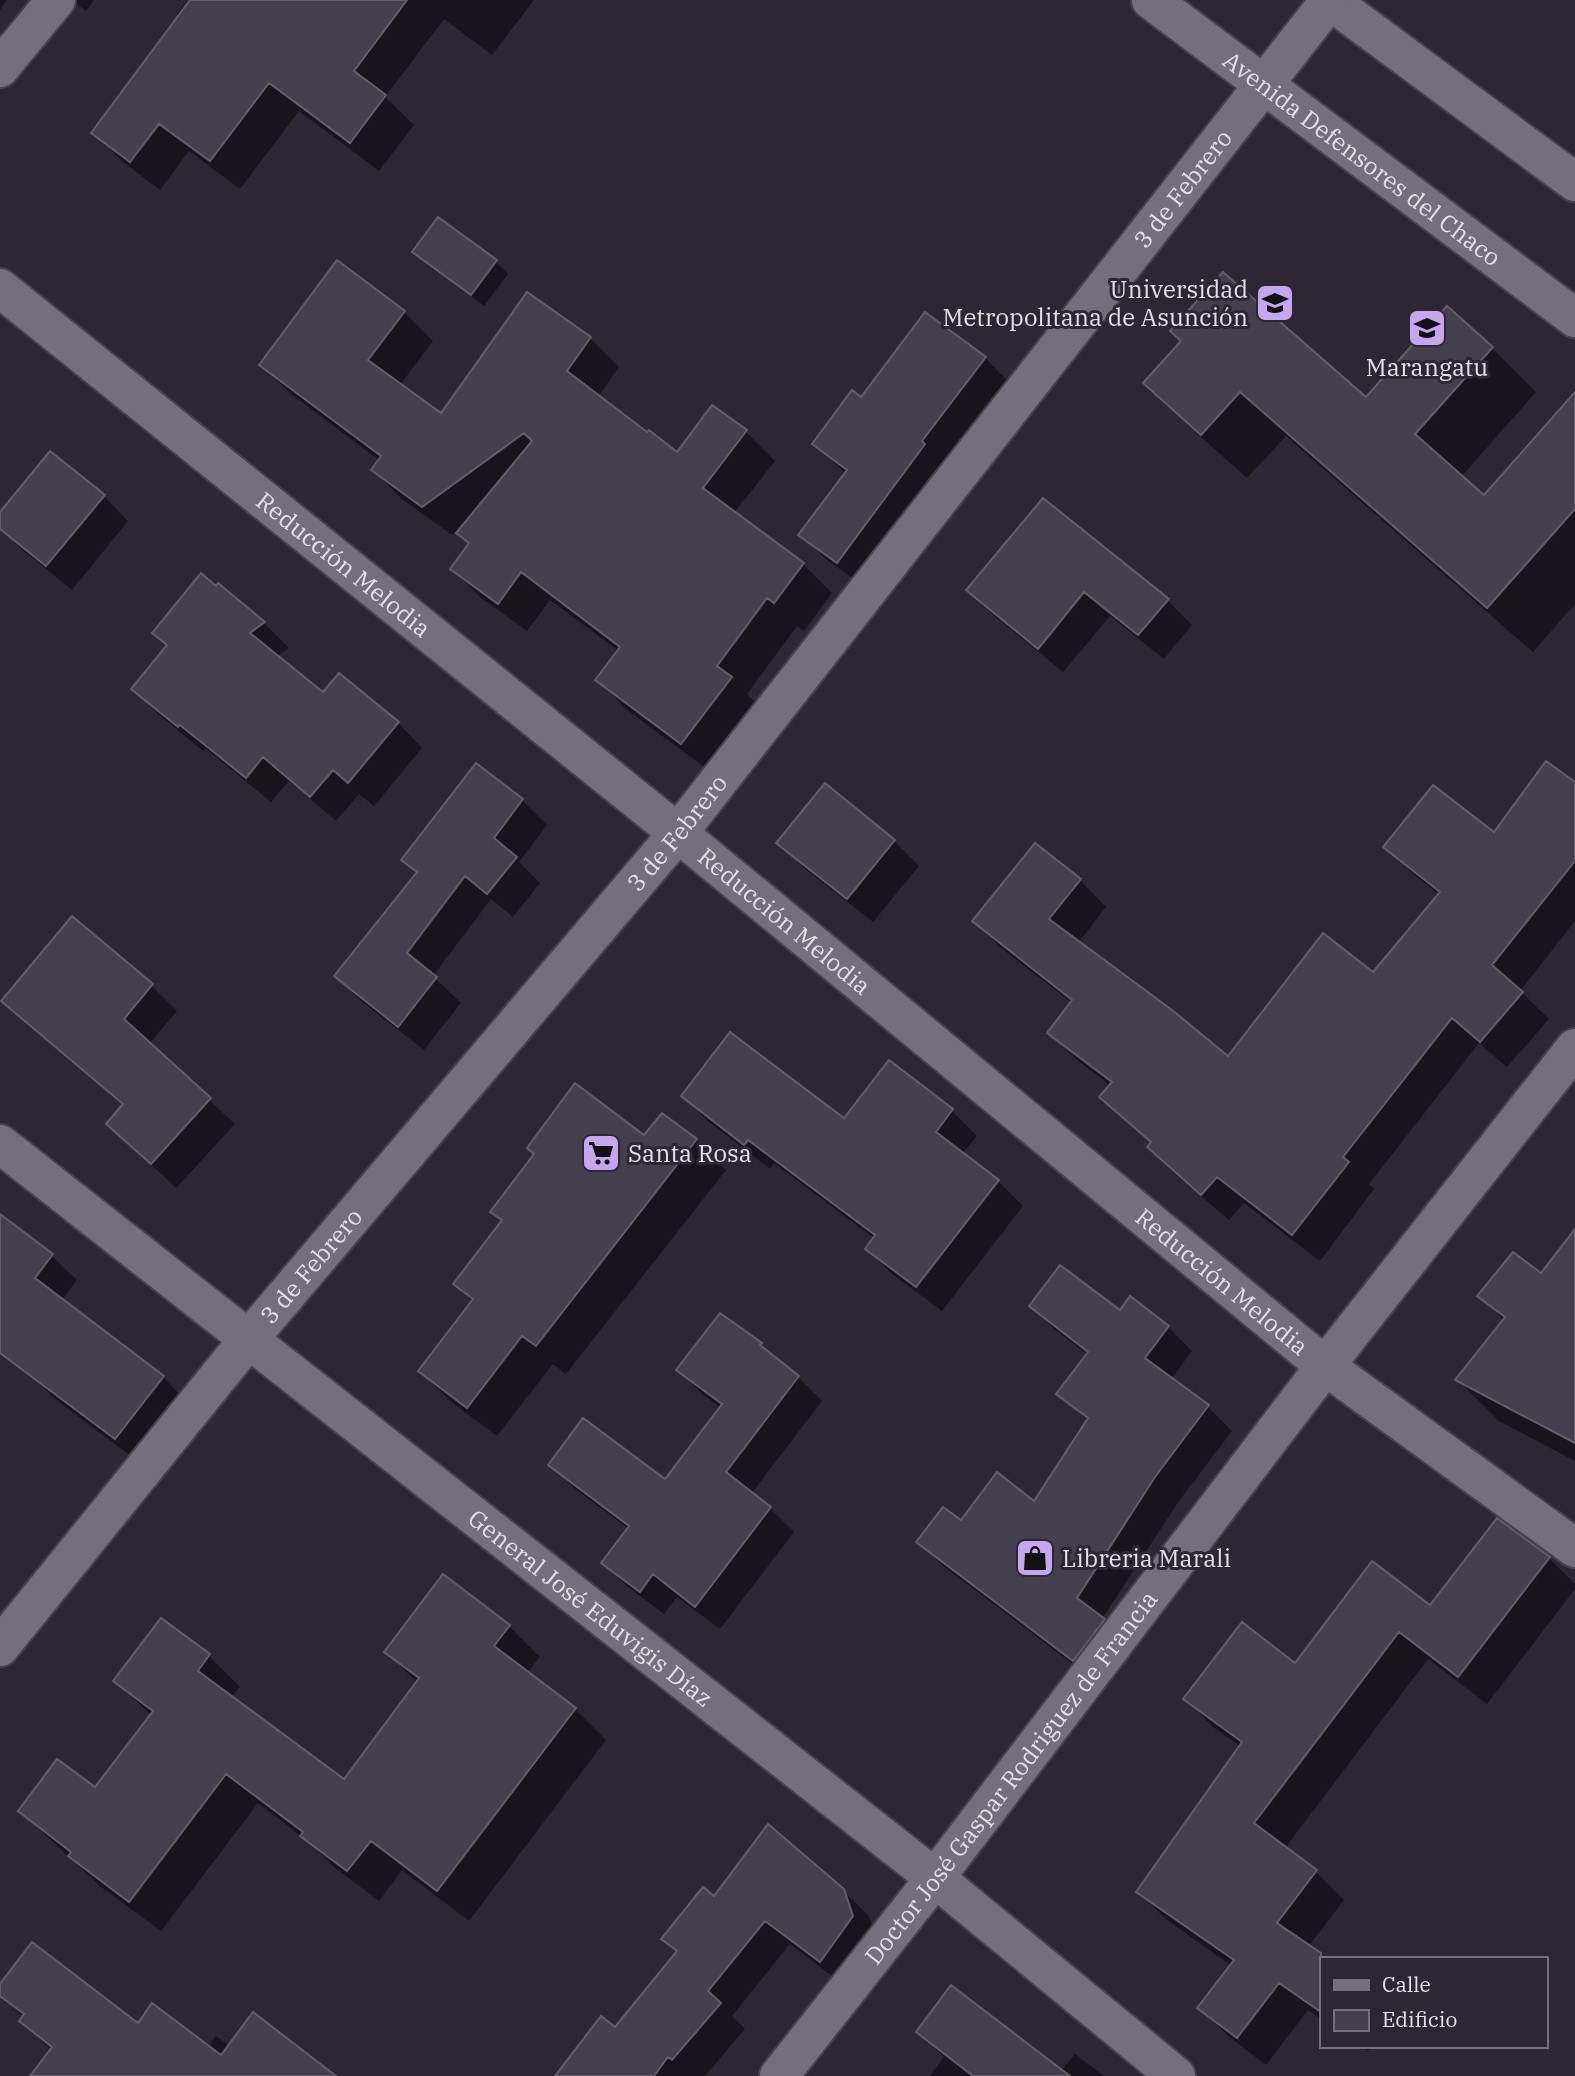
<svg xmlns="http://www.w3.org/2000/svg" width="1575" height="2076" font-family="'IBM Plex Serif',serif">
  <style>
    .shadow { fill: #0007 }
    .building { fill: #443f4c; stroke: #625d6b; stroke-width: 2 }
    .lines { fill: none; stroke-linecap: round; stroke-linejoin: round }
    .minor-casing { stroke: #46424c; stroke-width: 42 }
    .minor { stroke: #746e7d; stroke-width: 38 }
    .labels { text-anchor: middle; dominant-baseline: central; stroke-width: 6; stroke-linejoin: round; paint-order: stroke }
    .street-label { font-size: 24px; fill: #e3e0e8; stroke: #2c2733 }
    .poi-label { font-size: 24px; fill: #e3e0e8; stroke: #2c2733; text-anchor: start }
  </style>
  <rect width="100%" height="100%" fill="#2c2733"/>
  <path class="shadow" d="M 0,0 L 7,0 L 0,10 Z
    M 71,0 L 94,0 L 86,11 Z
    M 188,0 L 534,0 L 492,55 L 444,19 L 385,97 L 414,125 L 379,171 L 299,111 L 240,189 L 189,151 L 160,190 L 122,161 L 93,132 L 180,16 L 177,14 Z
    M 438,220 L 496,262 L 508,274 L 484,306 L 426,264 L 414,252 Z
    M 404,312 L 433,341 L 400,385 L 441,416 L 590,338 L 619,367 L 598,397 L 677,454 L 746,432 L 775,461 L 734,513 L 803,564 L 832,593 L 804,631 L 797,626 L 747,694 L 760,707 L 711,772 L 626,709 L 598,680 L 619,651 L 550,600 L 527,631 L 481,598 L 452,569 L 470,544 L 457,531 L 452,535 L 402,499 L 373,470 L 380,461 L 290,393 L 261,365 Z
    M 1183,342 L 1366,399 L 1492,348 L 1536,392 L 1461,477 L 1484,498 L 1575,421 L 1575,604 L 1533,652 L 1286,436 L 1247,478 L 1190,427 L 1146,383 Z
    M 985,358 L 1010,383 L 863,586 L 826,559 L 801,534 L 846,474 L 814,444 L 862,399 Z
    M 104,496 L 128,521 L 72,590 L 19,547 L 0,528 L 0,515 Z
    M 1044,500 L 1167,600 L 1192,625 L 1164,659 L 1110,616 L 1063,672 L 993,615 L 968,590 Z
    M 218,586 L 264,623 L 289,648 L 276,657 L 323,695 L 398,723 L 422,748 L 374,806 L 359,794 L 336,821 L 289,781 L 271,802 L 205,748 L 203,751 L 158,714 L 133,689 L 168,646 L 155,633 Z
    M 476,766 L 522,800 L 547,825 L 519,862 L 540,883 L 513,917 L 491,899 L 433,976 L 461,1003 L 424,1050 L 361,1001 L 336,976 L 418,874 L 404,860 Z
    M 1575,778 L 1575,921 L 1520,991 L 1549,1019 L 1507,1067 L 1479,1043 L 1369,1184 L 1374,1189 L 1320,1261 L 1244,1203 L 1229,1220 L 1175,1174 L 1149,1147 L 1152,1144 L 1101,1097 L 1111,1086 L 1076,1059 L 1049,1033 L 1072,1003 L 1001,948 L 974,921 L 1035,846 L 1080,880 L 1106,907 L 1078,943 L 1228,1058 L 1373,974 L 1440,895 L 1412,873 L 1386,847 L 1494,834 L 1572,782 Z
    M 894,841 L 919,866 L 873,922 L 804,868 L 779,843 Z
    M 72,918 L 152,986 L 177,1011 L 149,1044 L 235,1124 L 176,1188 L 108,1124 L 124,1106 L 28,1025 L 3,1000 Z
    M 889,1062 L 952,1111 L 977,1136 L 962,1154 L 998,1181 L 1023,1206 L 942,1311 L 892,1274 L 867,1249 L 875,1239 L 774,1163 L 770,1169 L 708,1121 L 683,1096 L 845,1121 Z
    M 696,1140 L 726,1170 L 566,1374 L 553,1364 L 497,1436 L 450,1401 L 420,1371 L 473,1302 L 455,1284 L 503,1222 L 493,1212 Z
    M 0,1216 L 52,1256 L 77,1280 L 61,1301 L 163,1377 L 187,1402 L 140,1463 L 55,1399 L 30,1374 L 0,1350 Z
    M 1575,1232 L 1575,1461 L 1499,1421 L 1458,1380 L 1505,1321 L 1480,1295 L 1541,1276 Z
    M 1130,1299 L 1168,1327 L 1192,1351 L 1171,1379 L 1208,1407 L 1232,1431 L 1179,1501 L 1102,1619 L 1127,1645 L 1098,1683 L 943,1566 L 919,1542 L 961,1523 L 1035,1503 L 1088,1421 L 1059,1393 L 1088,1355 L 1055,1330 L 1031,1306 L 1120,1312 Z
    M 720,1315 L 760,1345 L 775,1360 L 798,1377 L 822,1401 L 751,1494 L 770,1508 L 794,1532 L 720,1629 L 677,1597 L 664,1614 L 627,1586 L 603,1563 L 629,1529 L 574,1488 L 550,1465 L 665,1482 L 721,1408 L 702,1394 L 679,1370 Z
    M 1549,1558 L 1575,1584 L 1575,1589 L 1487,1704 L 1428,1659 L 1285,1848 L 1316,1872 L 1344,1900 L 1308,1947 L 1326,1959 L 1321,1959 L 1321,2019 L 1308,2010 L 1266,2065 L 1228,2036 L 1200,2008 L 1232,1966 L 1167,1920 L 1138,1892 L 1241,1747 L 1213,1727 L 1185,1698 L 1295,1665 Z
    M 162,1620 L 209,1656 L 240,1687 L 231,1698 L 344,1781 L 418,1683 L 386,1652 L 509,1626 L 540,1657 L 527,1673 L 575,1709 L 606,1740 L 469,1921 L 402,1870 L 379,1901 L 334,1867 L 309,1842 L 258,1803 L 161,1931 L 101,1887 L 20,1811 L 95,1789 L 152,1716 L 115,1680 Z
    M 843,1891 L 869,1916 L 877,1942 L 845,1986 L 790,1944 L 732,2016 L 745,2029 L 705,2076 L 563,2076 L 615,2029 L 677,1953 L 663,1939 L 714,1899 Z
    M 0,1987 L 138,2025 L 207,2047 L 216,2036 L 230,2046 L 308,2057 L 310,2055 L 337,2076 L 41,2076 L 51,2050 L 21,2021 L 24,2018 L 0,1995 Z
    M 918,2032 L 1061,2071 L 1075,2054 L 1104,2076 L 930,2076 L 944,2057 Z
    M 1361,2046 L 1372,2046 L 1368,2051 Z"/>
  <path class="building" d="M 190,0 L 407,0 L 354,71 L 386,95 L 350,143 L 269,83 L 210,161 L 159,124 L 130,162 L 91,133 Z
    M 438,217 L 497,260 L 471,295 L 412,252 Z
    M 337,260 L 405,311 L 368,360 L 441,413 L 527,292 L 591,337 L 567,371 L 647,432 L 649,430 L 677,452 L 712,405 L 747,430 L 703,488 L 804,563 L 774,603 L 767,598 L 717,666 L 732,677 L 681,744 L 595,680 L 620,647 L 521,572 L 498,604 L 450,569 L 469,543 L 456,533 L 532,441 L 524,433 L 422,507 L 371,470 L 381,456 L 259,365 Z
    M 1223,272 L 1366,397 L 1447,306 L 1493,347 L 1415,434 L 1484,495 L 1575,392 L 1575,509 L 1487,608 L 1240,392 L 1201,435 L 1143,383 L 1181,341 L 1170,331 Z
    M 925,312 L 986,357 L 922,441 L 925,444 L 837,563 L 798,535 L 847,470 L 812,444 L 852,390 L 861,397 Z
    M 50,451 L 105,495 L 46,566 L 0,529 L 0,512 Z
    M 1043,498 L 1169,599 L 1138,635 L 1084,592 L 1038,649 L 966,590 Z
    M 201,573 L 216,586 L 218,583 L 265,622 L 250,633 L 323,692 L 339,673 L 399,722 L 348,783 L 333,770 L 310,797 L 263,757 L 246,778 L 180,725 L 178,727 L 131,689 L 167,645 L 152,633 Z
    M 1546,761 L 1575,782 L 1575,861 L 1492,965 L 1523,992 L 1480,1042 L 1452,1018 L 1343,1157 L 1349,1162 L 1292,1235 L 1217,1177 L 1201,1195 L 1147,1147 L 1151,1142 L 1099,1097 L 1112,1082 L 1047,1033 L 1072,1000 L 972,921 L 1035,843 L 1081,879 L 1049,919 L 1172,1010 L 1228,1056 L 1323,933 L 1373,972 L 1440,892 L 1383,847 L 1433,785 L 1494,832 Z
    M 476,763 L 523,799 L 494,838 L 517,857 L 487,894 L 465,876 L 407,953 L 437,977 L 398,1027 L 334,976 L 417,872 L 401,860 Z
    M 825,783 L 895,840 L 847,899 L 776,843 Z
    M 72,916 L 153,984 L 124,1019 L 211,1098 L 151,1164 L 106,1124 L 123,1104 L 1,1001 Z
    M 730,1032 L 844,1118 L 889,1060 L 953,1109 L 936,1132 L 999,1180 L 916,1287 L 865,1249 L 875,1235 L 748,1140 L 744,1145 L 681,1096 Z
    M 575,1083 L 644,1135 L 662,1113 L 697,1139 L 536,1346 L 522,1336 L 467,1408 L 418,1371 L 473,1299 L 453,1284 L 502,1220 L 490,1212 L 534,1154 L 527,1148 Z
    M 0,1214 L 53,1254 L 35,1278 L 164,1376 L 115,1439 L 0,1353 Z
    M 1575,1229 L 1575,1443 L 1455,1380 L 1505,1317 L 1477,1296 L 1513,1252 L 1541,1273 Z
    M 1060,1265 L 1120,1310 L 1130,1296 L 1169,1326 L 1145,1358 L 1209,1405 L 1155,1477 L 1077,1598 L 1105,1619 L 1073,1661 L 916,1542 L 943,1507 L 961,1520 L 997,1472 L 1034,1501 L 1088,1418 L 1056,1394 L 1088,1352 L 1029,1306 Z
    M 720,1313 L 762,1343 L 760,1345 L 799,1376 L 726,1472 L 771,1507 L 695,1607 L 653,1574 L 640,1592 L 601,1563 L 629,1526 L 548,1465 L 583,1418 L 665,1479 L 722,1404 L 676,1370 Z
    M 1497,1518 L 1550,1557 L 1458,1677 L 1399,1632 L 1254,1823 L 1317,1870 L 1277,1923 L 1321,1953 L 1321,2012 L 1279,1983 L 1237,2038 L 1197,2008 L 1234,1960 L 1136,1892 L 1242,1742 L 1183,1699 L 1242,1622 L 1295,1663 L 1372,1561 L 1430,1605 Z
    M 443,1574 L 510,1625 L 494,1646 L 576,1708 L 437,1891 L 371,1841 L 347,1871 L 300,1836 L 303,1832 L 226,1774 L 129,1902 L 68,1856 L 71,1852 L 18,1811 L 57,1759 L 95,1787 L 153,1711 L 113,1681 L 161,1618 L 210,1654 L 198,1671 L 344,1779 L 419,1678 L 384,1652 Z
    M 768,1824 L 844,1889 L 853,1916 L 820,1962 L 765,1921 L 708,1991 L 721,2003 L 672,2060 L 668,2057 L 654,2076 L 555,2076 L 601,2016 L 615,2027 L 677,1951 L 661,1939 L 703,1887 L 714,1896 Z
    M 32,1942 L 138,2023 L 152,2003 L 221,2055 L 253,2012 L 336,2076 L 30,2076 L 52,2047 L 19,2021 L 24,2014 L 0,1996 L 0,1984 Z
    M 951,1985 L 1070,2076 L 973,2076 L 916,2032 Z"/>
  <g class="lines">
    <defs>
      <g id="minor">
        <path id="s1" d="M 1151,0 L 1575,318"/>
        <path d="M 1329,0 L 1575,182"/>
        <path d="M 0,68 L 56,0"/>
        <path id="s2" d="M 0,288 L 678,833 L 1325,1366 L 1575,1548"/>
        <path id="s3" d="M 0,1144 L 935,1878 L 1176,2076"/>
        <path id="s4" d="M 0,1647 L 248,1340 L 678,833 L 1330,0"/>
        <path id="s5" d="M 779,2076 L 935,1878 L 1325,1366 L 1575,1048"/>
      </g>
    </defs>
    <use href="#minor" class="minor-casing"/>
    <use href="#minor" class="minor"/>
  </g>
  <defs>
    <symbol id="university-square" viewBox="-11 -11 22 22"><rect x="-9" y="-9" width="18" height="18" rx="4" fill="#c6a6f0" stroke="#2c2733"/><path d="M0-5L7-2L0 1L-7-2ZM-4 1L0 2.5L4 1V4Q0 6-4 4Z" fill="#111"/></symbol>
    <symbol id="school-square" viewBox="-11 -11 22 22"><rect x="-9" y="-9" width="18" height="18" rx="4" fill="#c6a6f0" stroke="#2c2733"/><path d="M0-5L7-2L0 1L-7-2ZM-4 1L0 2.5L4 1V4Q0 6-4 4Z" fill="#111"/></symbol>
    <symbol id="supermarket-square" viewBox="-11 -11 22 22"><rect x="-9" y="-9" width="18" height="18" rx="4" fill="#c6a6f0" stroke="#2c2733"/><path d="M-6-5.5h2.5l.6 2H6L4.5 2H-2.5L-4.4-4H-6ZM-1.5 3.2a1.3 1.3 0 1 0 .1 0ZM3 3.2a1.3 1.3 0 1 0 .1 0Z" fill="#111"/></symbol>
    <symbol id="shop-square" viewBox="-11 -11 22 22"><rect x="-9" y="-9" width="18" height="18" rx="4" fill="#c6a6f0" stroke="#2c2733"/><path d="M-5-2.5h2.3a2.7 3.5 0 0 1 5.4 0H5L5.5 6h-11ZM-1.5-2.5h3a1.5 2.3 0 0 0-3 0Z" fill="#111"/></symbol>
  </defs>
  <g fill-rule="evenodd">
    <use href="#university-square" x="1253" y="281" width="44" height="44"/>
    <use href="#school-square" x="1405" y="306" width="44" height="44"/>
    <use href="#supermarket-square" x="579" y="1131" width="44" height="44"/>
    <use href="#shop-square" x="1013" y="1536" width="44" height="44"/>
  </g>
  <g class="labels">
    <g class="street-label">
      <text stroke="none"><textPath href="#s1" startOffset="264">Avenida Defensores del Chaco</textPath></text>
      <text stroke="none"><textPath href="#s4" startOffset="1878">3 de Febrero</textPath></text>
      <text stroke="none"><textPath href="#s2" startOffset="441">Reducción Melodia</textPath></text>
      <text stroke="none"><textPath href="#s4" startOffset="1059">3 de Febrero</textPath></text>
      <text stroke="none"><textPath href="#s2" startOffset="1008">Reducción Melodia</textPath></text>
      <text stroke="none"><textPath href="#s4" startOffset="492">3 de Febrero</textPath></text>
      <text stroke="none"><textPath href="#s2" startOffset="1575">Reducción Melodia</textPath></text>
      <text stroke="none"><textPath href="#s3" startOffset="751">General José Eduvigis Díaz</textPath></text>
      <text stroke="none"><textPath href="#s5" startOffset="378">Doctor José Gaspar Rodriguez de Francia</textPath></text>
    </g>
    <g class="poi-label">
      <text x="1248" y="289" text-anchor="end">Universidad<tspan x="1248" dy="28">Metropolitana de Asunción</tspan></text>
      <text x="1427" y="367" text-anchor="middle">Marangatu</text>
      <text x="628" y="1153">Santa Rosa</text>
      <text x="1062" y="1558">Libreria Marali</text>
    </g>
  </g>
  <rect x="1320" y="1957" width="228" height="91" fill="#2c2733" stroke="#75717b" stroke-width="2"/>
  <rect x="1334" y="1980" width="35" height="10" fill="#746e7d" stroke="#75717b" stroke-width="2"/>
  <text x="1382" y="1992" font-size="21" fill="#e3e0e8">Calle</text>
  <rect x="1334" y="2010" width="35" height="21" fill="#443f4c" stroke="#75717b" stroke-width="2"/>
  <text x="1382" y="2027" font-size="21" fill="#e3e0e8">Edificio</text>
</svg>
